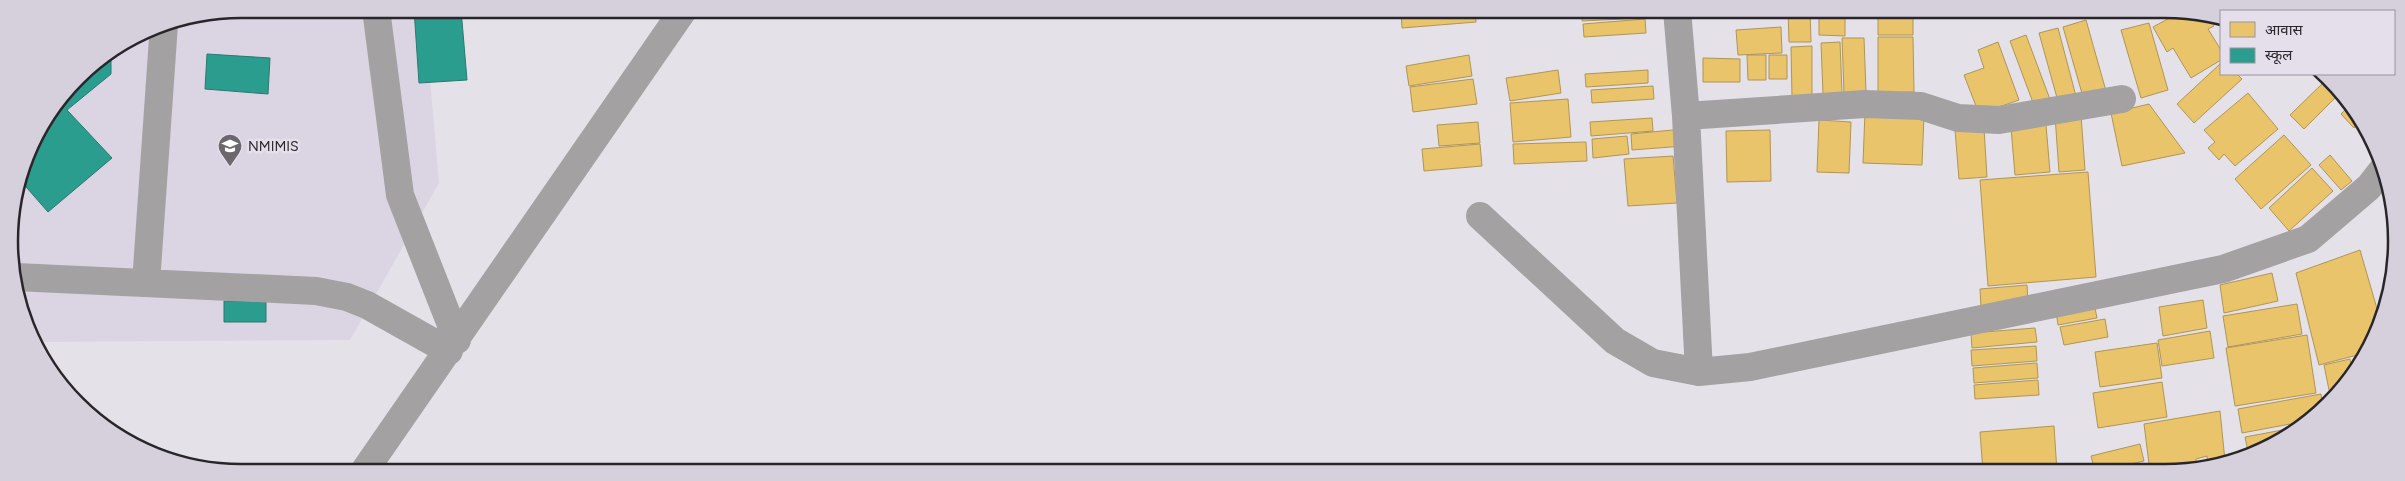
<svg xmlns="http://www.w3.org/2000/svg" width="2405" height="481" font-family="Figtree,'Noto Sans Devanagari',sans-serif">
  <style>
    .built { fill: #dbd4e2 }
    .homes { fill: #e9c46a; stroke: #af9557 }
    .schools { fill: #2a9d8f; stroke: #2a7971 }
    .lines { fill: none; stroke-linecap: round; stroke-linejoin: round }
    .minor { stroke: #a4a1a2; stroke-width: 28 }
    .labels { text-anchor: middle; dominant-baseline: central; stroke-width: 5; stroke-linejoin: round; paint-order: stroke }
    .poi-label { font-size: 14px; fill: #29262b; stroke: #e5deeb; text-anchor: start }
    .rim { fill: none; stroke: #29262b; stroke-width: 2.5 }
  </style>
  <rect width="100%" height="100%" fill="#e5e1e8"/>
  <path class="built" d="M 241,9 L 424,9 L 439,183 L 350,340 L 37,342 L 21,315 L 9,226 L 27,152 L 77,76 L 152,26 Z"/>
  <path class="homes" d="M 1401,10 L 1475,10 L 1476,22 L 1402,28 Z
    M 1582,10 L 1644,10 L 1644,18 L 1582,21 Z
    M 1788,10 L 1810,10 L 1811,42 L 1789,42 Z
    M 1819,10 L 1845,10 L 1845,36 L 1819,35 Z
    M 1878,10 L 1913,10 L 1913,35 L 1878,35 Z
    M 2182,11 L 2194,11 L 2208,15 L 2214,26 L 2208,29 L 2221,50 L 2221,60 L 2191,78 L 2173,48 L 2167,52 L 2153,27 Z
    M 1645,19 L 1646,33 L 1584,37 L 1583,24 Z
    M 2086,20 L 2106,91 L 2083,97 L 2063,27 Z
    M 2149,23 L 2168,90 L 2141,98 L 2121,30 Z
    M 1781,27 L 1782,53 L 1738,55 L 1736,30 Z
    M 2058,28 L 2077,100 L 2059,105 L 2039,33 Z
    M 2026,35 L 2051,102 L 2035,108 L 2010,41 Z
    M 1878,37 L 1913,37 L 1914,92 L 1878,93 Z
    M 1842,38 L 1864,38 L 1866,92 L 1844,93 Z
    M 1840,42 L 1842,93 L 1823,94 L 1821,43 Z
    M 1998,42 L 2019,100 L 1979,114 L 1964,75 L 1984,68 L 1978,50 Z
    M 1812,46 L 1812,98 L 1792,98 L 1791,47 Z
    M 1469,55 L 1472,76 L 1409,86 L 1406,66 Z
    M 1747,55 L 1766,55 L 1766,80 L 1748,80 Z
    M 1769,55 L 1787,55 L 1787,79 L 1769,79 Z
    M 1703,58 L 1740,59 L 1740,82 L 1703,82 Z
    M 2221,63 L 2221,74 L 2237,74 L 2242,79 L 2194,123 L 2177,104 Z
    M 1558,70 L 1561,93 L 1510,101 L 1506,78 Z
    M 1648,70 L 1648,83 L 1586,87 L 1585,74 Z
    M 1473,79 L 1477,104 L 1413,112 L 1410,87 Z
    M 2326,80 L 2340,93 L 2304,129 L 2290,115 Z
    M 1653,86 L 1654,99 L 1592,103 L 1591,90 Z
    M 2248,93 L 2278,129 L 2235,166 L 2224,154 L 2219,160 L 2208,148 L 2215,142 L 2204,130 Z
    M 1568,99 L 1571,137 L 1513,142 L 1510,103 Z
    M 2149,104 L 2185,153 L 2122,166 L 2111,113 Z
    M 2351,104 L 2359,122 L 2354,128 L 2341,114 Z
    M 1865,112 L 1924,115 L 1922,165 L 1863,163 Z
    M 2081,115 L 2085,170 L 2059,172 L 2055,116 Z
    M 1652,118 L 1653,131 L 1591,136 L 1590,122 Z
    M 1819,120 L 1851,122 L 1849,173 L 1817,172 Z
    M 1478,122 L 1480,143 L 1439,146 L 1437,125 Z
    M 2046,125 L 2050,172 L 2015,175 L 2011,128 Z
    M 1984,128 L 1987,177 L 1959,179 L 1955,130 Z
    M 1683,129 L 1684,146 L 1632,150 L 1631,134 Z
    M 1770,130 L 1771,181 L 1727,182 L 1726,131 Z
    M 2284,135 L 2311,165 L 2261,209 L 2235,179 Z
    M 1627,136 L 1629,154 L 1593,158 L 1592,139 Z
    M 1586,142 L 1587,161 L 1514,164 L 1513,144 Z
    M 1480,144 L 1482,166 L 1424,171 L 1422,149 Z
    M 2330,155 L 2352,181 L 2341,190 L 2319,165 Z
    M 1673,156 L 1677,203 L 1628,206 L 1624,159 Z
    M 2312,168 L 2333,191 L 2289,231 L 2269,208 Z
    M 2088,172 L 2096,277 L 1988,286 L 1980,180 Z
    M 2360,250 L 2380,319 L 2372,343 L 2365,353 L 2319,365 L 2296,273 Z
    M 2272,273 L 2278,301 L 2224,313 L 2220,285 Z
    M 2027,285 L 2028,304 L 1981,308 L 1980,289 Z
    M 2093,298 L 2097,318 L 2058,325 L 2055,305 Z
    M 2203,300 L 2207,328 L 2163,336 L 2159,307 Z
    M 2297,304 L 2302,334 L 2228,347 L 2223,316 Z
    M 2105,319 L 2108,337 L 2064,345 L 2060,327 Z
    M 2035,328 L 2037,342 L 1972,348 L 1971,333 Z
    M 2210,331 L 2214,358 L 2162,366 L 2158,340 Z
    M 2307,335 L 2316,393 L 2235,406 L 2226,348 Z
    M 2157,343 L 2162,378 L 2100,387 L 2095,352 Z
    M 2036,346 L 2037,361 L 1972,366 L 1971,350 Z
    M 2350,359 L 2352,371 L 2331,400 L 2324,365 Z
    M 2037,363 L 2038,378 L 1974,383 L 1973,368 Z
    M 2038,380 L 2039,395 L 1975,399 L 1974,385 Z
    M 2162,382 L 2167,417 L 2098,428 L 2093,393 Z
    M 2321,394 L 2323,408 L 2301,422 L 2242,433 L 2238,409 Z
    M 2220,411 L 2225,461 L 2207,465 L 2207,456 L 2196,459 L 2196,468 L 2180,472 L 2150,472 L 2144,424 Z
    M 2054,426 L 2057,472 L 1983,472 L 1980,432 Z
    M 2293,428 L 2253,454 L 2249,456 L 2245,437 Z
    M 2140,444 L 2144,461 L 2095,472 L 2091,456 Z"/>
  <path class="schools" d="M 414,9 L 461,9 L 467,80 L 419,83 Z
    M 111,54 L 111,74 L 67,110 L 112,158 L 48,212 L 20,180 L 27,152 L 77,76 Z
    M 207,54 L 270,58 L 268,94 L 205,89 Z
    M 224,301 L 266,302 L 266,322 L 224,322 Z"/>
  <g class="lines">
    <path class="minor" d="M 376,9 L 400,195 L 457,340
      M 1677,10 L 1686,116 L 1699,372
      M 1686,116 L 1865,104 L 1921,106 L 1958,118 L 1999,120 L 2122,99
      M 1480,216 L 1615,341 L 1653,363 L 1699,372 L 1750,367 L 2223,269 L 2308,239 L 2369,187 L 2383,169
      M 16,277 L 316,291 L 347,297 L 367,305 L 449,351
      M 146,283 L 164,24
      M 365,470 L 684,9"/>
  </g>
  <defs>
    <symbol id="university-pin" viewBox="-11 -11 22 30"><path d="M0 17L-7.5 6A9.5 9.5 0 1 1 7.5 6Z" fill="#6b676d" stroke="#e5deeb"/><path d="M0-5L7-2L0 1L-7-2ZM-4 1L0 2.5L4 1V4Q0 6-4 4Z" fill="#fff"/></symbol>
  </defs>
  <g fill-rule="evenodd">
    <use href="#university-pin" x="216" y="132" width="28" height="38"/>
  </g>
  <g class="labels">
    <g class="poi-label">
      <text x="248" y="146">NMIMIS</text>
    </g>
  </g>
  <path d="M0 0H2405V481H0ZM241 18H2165A223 223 0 0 1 2388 241V241A223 223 0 0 1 2165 464H241A223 223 0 0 1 18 241V241A223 223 0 0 1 241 18Z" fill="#d6cfdc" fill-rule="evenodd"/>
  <path class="rim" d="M241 18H2165A223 223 0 0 1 2388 241V241A223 223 0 0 1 2165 464H241A223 223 0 0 1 18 241V241A223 223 0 0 1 241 18Z"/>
  <rect x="2220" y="10" width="175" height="65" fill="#e5deeb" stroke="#9a949e"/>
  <rect x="2230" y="22" width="25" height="15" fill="#e9c46a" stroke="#9a949e"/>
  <text x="2265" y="35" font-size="15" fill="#29262b">आवास</text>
  <rect x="2230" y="48" width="25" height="15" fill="#2a9d8f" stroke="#9a949e"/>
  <text x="2265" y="60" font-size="15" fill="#29262b">स्कूल</text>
</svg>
